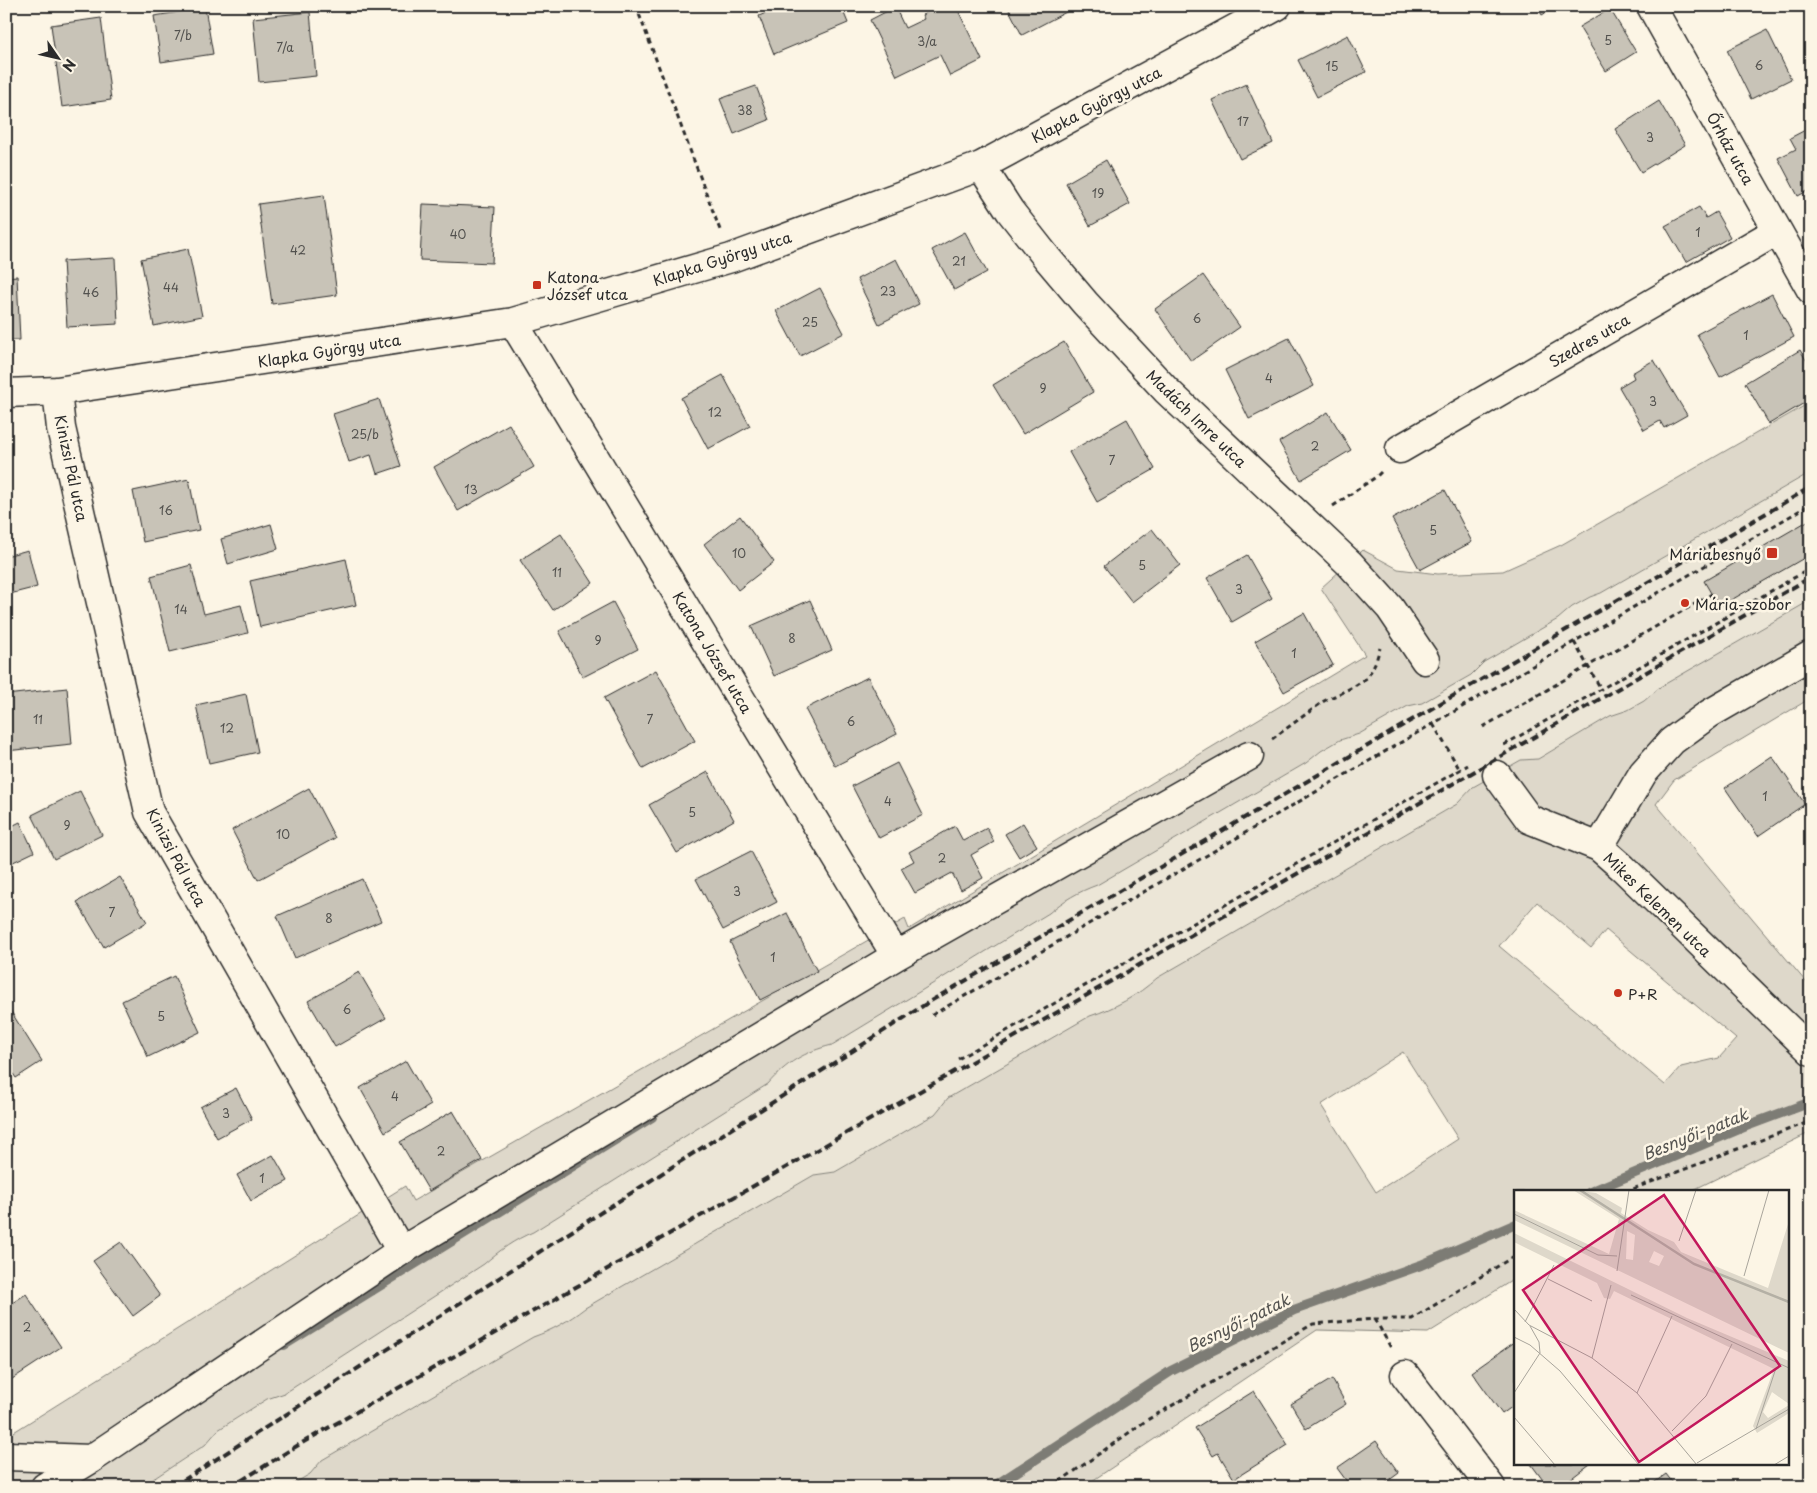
<svg xmlns="http://www.w3.org/2000/svg" width="1817" height="1493" font-family="'Playpen Sans',sans-serif">
  <style>
    .built { fill: #ece6d7 }
    .green { fill: #ded8ca; stroke: #84827a; fill-rule: evenodd }
    .lines { fill: none; stroke-linecap: round; stroke-linejoin: round }
    .stream { stroke: #7d7b74; stroke-width: 10 }
    .building { fill: #c8c3b7; stroke: #2b2b2b }
    .minor-casing { stroke: #2b2b2b; stroke-width: 31 }
    .path { stroke: #2b2b2b; stroke-width: 3; stroke-dasharray: 5 4; stroke-linecap: butt }
    .minor { stroke: #fcf5e5; stroke-width: 28 }
    .rail { stroke: #2b2b2b; stroke-width: 4; stroke-dasharray: 8 4; stroke-linecap: butt }
    .poi-dot { fill: #c8321e; stroke: #fcf5e5; stroke-width: 2 }
    .labels { text-anchor: middle; dominant-baseline: central; stroke-width: 5; stroke-linejoin: round; paint-order: stroke }
    .number-label { font-size: 12px; fill: #52514e }
    .street-label { font-size: 15px; fill: #2b2b2b; stroke: #fcf5e5 }
    .poi-label { font-size: 15px; fill: #2b2b2b; stroke: #fcf5e5; text-anchor: start }
    .water-label { font-size: 16px; font-style: italic; fill: #545350; stroke: #fcf5e5 }
    .inset-river { fill: none; stroke: #b4b0a5; stroke-width: 2.5 }
    .inset-road { fill: none; stroke: #a8a49b; stroke-width: 1 }
    .view { fill: #c2185b; fill-opacity: 0.15; stroke: #c2185b; stroke-width: 2.5 }
    .inset-edge { fill: none; stroke: #2b2b2b; stroke-width: 2.5 }
  </style>
  <rect width="100%" height="100%" fill="#fcf5e5"/>
  <filter id="ink" filterUnits="userSpaceOnUse"><feTurbulence type="fractalNoise" baseFrequency=".02" numOctaves="2"/><feDisplacementMap in="SourceGraphic" scale="10" xChannelSelector="R" yChannelSelector="G"/><feConvolveMatrix kernelMatrix="1 2 1 2 8 2 1 2 1" color-interpolation-filters="sRGB"/></filter>
  <g filter="url(#ink)">
    <path class="built" d="M 1811,472 L 1811,600 L 1660,687 L 1644,701 L 1628,710 L 1610,716 L 1538,759 L 1521,760 L 1473,787 L 1457,804 L 1157,978 L 1143,990 L 1109,1010 L 1090,1016 L 948,1098 L 935,1114 L 835,1172 L 814,1175 L 585,1308 L 568,1321 L 551,1331 L 533,1337 L 322,1460 L 310,1474 L 288,1487 L 141,1487 L 205,1445 L 218,1430 L 267,1399 L 285,1393 L 484,1264 L 499,1250 L 515,1240 L 533,1232 L 768,1084 L 780,1070 L 812,1050 L 832,1045 L 1049,913 L 1062,901 L 1079,892 L 1097,885 L 1306,763 L 1321,751 L 1340,740 L 1359,734 L 1408,706 L 1422,703 L 1471,675 L 1484,662 L 1558,619 L 1572,607 L 1590,597 L 1601,593 Z"/>
    <path class="green" d="M 1811,402 L 1811,472 L 1601,593 L 1590,597 L 1572,607 L 1558,619 L 1484,662 L 1471,675 L 1422,703 L 1408,706 L 1359,734 L 1340,740 L 1321,751 L 1306,763 L 1097,885 C 1078,892 1064,900 1049,913 L 832,1045 C 804,1052 786,1063 768,1084 L 533,1232 C 514,1240 500,1250 484,1264 L 285,1393 L 267,1399 L 218,1430 L 205,1445 L 141,1487 L 6,1487 L 6,1432 L 9,1435 L 405,1186 L 413,1201 L 905,919 L 909,929 L 1365,655 L 1321,588 L 1363,550 L 1398,569 L 1438,574 L 1503,571 L 1561,545 Z
      M 1811,600 L 1811,698 L 1674,780 L 1656,804 L 1811,988 L 1811,1132 L 1689,1192 L 1516,1192 L 1516,1278 L 1428,1333 L 1317,1330 L 1083,1487 L 288,1487 L 310,1474 L 322,1460 L 533,1337 C 553,1330 568,1321 585,1308 L 814,1175 L 835,1172 L 935,1114 L 948,1098 L 1090,1016 C 1115,1008 1137,996 1157,978 L 1457,804 L 1473,787 L 1521,760 L 1538,759 L 1610,716 L 1628,710 L 1644,701 L 1660,687 ZM 1537,902 L 1591,948 L 1606,930 L 1736,1039 L 1719,1058 L 1681,1067 L 1665,1085 L 1499,946 ZM 1403,1052 L 1458,1139 L 1376,1192 L 1321,1105 Z"/>
    <g class="lines">
      <path class="stream" d="M 1590,1192 L 1749,1125 L 1811,1102
        M 284,1345 L 652,1117
        M 993,1487 L 1171,1371 L 1294,1310 L 1421,1265 L 1516,1224"/>
    </g>
    <path class="building" d="M 782,6 L 841,6 L 848,23 L 774,54 L 759,16 Z
      M 939,6 L 956,6 L 982,60 L 950,76 L 940,55 L 897,76 L 870,20 L 895,7 L 905,28 L 924,19 L 922,15 Z
      M 1007,6 L 1068,6 L 1070,10 L 1022,35 Z
      M 1537,6 L 1557,6 L 1542,15 Z
      M 205,8 L 213,54 L 161,62 L 154,16 Z
      M 1610,9 L 1636,52 L 1606,71 L 1579,27 Z
      M 310,12 L 316,76 L 259,82 L 253,18 Z
      M 101,18 L 111,100 L 62,107 L 51,25 Z
      M 1767,30 L 1791,79 L 1751,99 L 1727,50 Z
      M 1348,35 L 1366,72 L 1317,97 L 1298,60 Z
      M 6,70 L 9,89 L 6,89 Z
      M 1246,84 L 1273,143 L 1240,159 L 1212,100 Z
      M 756,86 L 769,120 L 734,134 L 720,99 Z
      M 1659,101 L 1685,145 L 1641,172 L 1615,129 Z
      M 1811,127 L 1811,189 L 1798,196 L 1778,158 L 1796,149 L 1790,138 Z
      M 1106,160 L 1130,204 L 1090,226 L 1066,183 Z
      M 324,195 L 337,295 L 272,304 L 258,204 Z
      M 423,204 L 495,207 L 492,263 L 420,260 Z
      M 1699,207 L 1706,218 L 1716,212 L 1730,237 L 1686,262 L 1665,226 Z
      M 965,232 L 987,272 L 954,290 L 932,250 Z
      M 188,249 L 202,316 L 154,326 L 141,259 Z
      M 115,258 L 118,324 L 67,327 L 63,261 Z
      M 896,259 L 919,304 L 879,324 L 857,279 Z
      M 1203,275 L 1240,327 L 1191,361 L 1155,309 Z
      M 17,276 L 20,340 L 6,340 L 6,277 Z
      M 820,288 L 844,333 L 800,356 L 776,311 Z
      M 1772,294 L 1794,337 L 1720,377 L 1697,334 Z
      M 1289,338 L 1314,386 L 1249,419 L 1225,370 Z
      M 1064,342 L 1093,392 L 1023,434 L 993,385 Z
      M 1800,350 L 1811,368 L 1811,399 L 1769,424 L 1745,383 Z
      M 1654,360 L 1687,415 L 1664,428 L 1660,421 L 1644,430 L 1619,387 L 1634,378 L 1632,373 Z
      M 723,375 L 750,426 L 708,449 L 681,398 Z
      M 379,399 L 401,466 L 377,474 L 371,455 L 349,462 L 333,414 Z
      M 1328,412 L 1351,450 L 1301,480 L 1279,442 Z
      M 1127,419 L 1155,469 L 1097,502 L 1069,452 Z
      M 509,424 L 534,467 L 458,511 L 434,467 Z
      M 189,479 L 199,530 L 143,542 L 133,491 Z
      M 1445,490 L 1472,542 L 1420,570 L 1392,519 Z
      M 740,516 L 774,562 L 738,590 L 704,544 Z
      M 1811,519 L 1811,554 L 1719,607 L 1704,581 Z
      M 271,524 L 278,549 L 228,564 L 221,539 Z
      M 1152,529 L 1180,565 L 1132,602 L 1104,566 Z
      M 561,534 L 593,583 L 553,610 L 520,560 Z
      M 28,550 L 37,587 L 6,595 L 6,556 Z
      M 1247,555 L 1272,599 L 1232,622 L 1207,578 Z
      M 346,559 L 356,605 L 260,627 L 250,581 Z
      M 191,565 L 204,614 L 241,605 L 248,633 L 170,652 L 151,576 Z
      M 810,600 L 832,650 L 774,676 L 751,626 Z
      M 613,602 L 638,649 L 583,677 L 559,631 Z
      M 1304,613 L 1333,665 L 1284,692 L 1255,641 Z
      M 656,670 L 695,741 L 643,769 L 604,698 Z
      M 868,677 L 897,734 L 835,766 L 805,709 Z
      M 67,688 L 72,744 L 6,751 L 6,695 Z
      M 246,694 L 258,752 L 209,763 L 196,705 Z
      M 1772,756 L 1805,804 L 1758,836 L 1725,788 Z
      M 897,763 L 923,815 L 879,838 L 852,786 Z
      M 708,772 L 734,820 L 677,853 L 649,805 Z
      M 309,788 L 335,838 L 258,880 L 232,830 Z
      M 80,791 L 102,835 L 54,859 L 32,815 Z
      M 20,822 L 34,852 L 9,864 L 6,857 L 6,829 Z
      M 1023,823 L 1037,846 L 1019,857 L 1005,834 Z
      M 955,826 L 963,841 L 987,828 L 994,842 L 971,855 L 983,878 L 961,890 L 952,873 L 915,893 L 901,868 L 914,861 L 909,852 Z
      M 751,851 L 777,902 L 723,930 L 696,879 Z
      M 120,877 L 147,922 L 104,947 L 77,902 Z
      M 362,879 L 381,921 L 295,958 L 277,916 Z
      M 787,913 L 817,971 L 760,1000 L 730,942 Z
      M 359,972 L 386,1018 L 335,1047 L 308,1001 Z
      M 174,976 L 200,1032 L 148,1057 L 122,1001 Z
      M 10,1010 L 42,1061 L 16,1078 L 6,1063 L 6,1013 Z
      M 406,1061 L 431,1105 L 385,1132 L 360,1088 Z
      M 236,1088 L 252,1119 L 217,1138 L 200,1107 Z
      M 453,1111 L 482,1160 L 429,1191 L 400,1142 Z
      M 273,1155 L 288,1181 L 251,1201 L 237,1175 Z
      M 121,1242 L 160,1296 L 133,1316 L 93,1261 Z
      M 26,1294 L 61,1347 L 6,1383 L 6,1307 Z
      M 1516,1341 L 1516,1404 L 1502,1414 L 1472,1372 Z
      M 1332,1379 L 1346,1404 L 1306,1429 L 1291,1404 Z
      M 1254,1391 L 1288,1445 L 1234,1479 L 1218,1453 L 1213,1456 L 1195,1428 Z
      M 1376,1441 L 1399,1473 L 1380,1487 L 1351,1487 L 1337,1468 Z
      M 1531,1464 L 1590,1464 L 1560,1487 L 1548,1487 Z
      M 1666,1474 L 1676,1487 L 1648,1487 Z"/>
    <g class="lines">
      <defs>
        <path id="minor" d="M 1651,6 L 1811,290
          M 981,166 L 1010,211 L 1047,258 L 1085,303 L 1166,390 L 1350,564 L 1390,608 L 1425,660
          M 513,322 L 896,956
          M 57,391 L 61,428 L 149,812 L 401,1251
          M 6,393 L 57,391 L 513,322 L 731,258 L 981,166 L 1277,6
          M 1400,449 L 1777,231
          M 1497,775 L 1529,819 L 1599,847 L 1623,868 L 1811,1051
          M 1599,847 L 1643,773 L 1672,741 L 1709,714 L 1811,655
          M 1405,1375 L 1491,1487
          M 7,1456 L 91,1459
          M 45,1487 L 91,1459 L 401,1251 L 896,956 L 1249,756"/>
      </defs>
      <use href="#minor" class="minor-casing"/>
      <path class="path" d="M 636,6 L 720,230
        M 1333,506 L 1376,477 L 1381,472
        M 1574,642 L 1601,689
        M 1433,724 L 1460,770
        M 1483,727 L 1712,594
        M 1272,739 L 1324,701 L 1353,687 L 1368,677 L 1376,661 L 1380,648
        M 1504,745 L 1811,568
        M 932,1015 L 1811,504
        M 958,1059 L 1468,765
        M 1625,1192 L 1811,1121
        M 1375,1319 L 1391,1348
        M 1052,1487 L 1147,1420 L 1313,1324 L 1375,1319 L 1412,1319 L 1516,1255"/>
      <use href="#minor" class="minor"/>
      <path class="rail" d="M 173,1487 L 929,1002 L 1811,487
        M 231,1487 L 300,1444 L 966,1065 L 1811,577"/>
    </g>
  </g>
  <g class="poi-dot">
    <rect x="532" y="280" width="10" height="10" rx="2.5"/>
    <rect x="1766" y="547" width="12" height="12" rx="2.5"/>
    <circle cx="1685" cy="603" r="5"/>
    <circle cx="1618" cy="993" r="5"/>
  </g>
  <g class="labels">
    <g class="number-label">
      <text x="183" y="35">7/b</text>
      <text x="1608" y="40">5</text>
      <text x="927" y="41">3/a</text>
      <text x="285" y="47">7/a</text>
      <text x="1759" y="65">6</text>
      <text x="1332" y="66">15</text>
      <text x="745" y="110">38</text>
      <text x="1243" y="121">17</text>
      <text x="1650" y="137">3</text>
      <text x="1098" y="193">19</text>
      <text x="1698" y="232">1</text>
      <text x="458" y="234">40</text>
      <text x="298" y="250">42</text>
      <text x="959" y="261">21</text>
      <text x="171" y="287">44</text>
      <text x="888" y="291">23</text>
      <text x="91" y="292">46</text>
      <text x="1197" y="318">6</text>
      <text x="810" y="322">25</text>
      <text x="1746" y="335">1</text>
      <text x="1269" y="378">4</text>
      <text x="1043" y="388">9</text>
      <text x="1653" y="401">3</text>
      <text x="715" y="412">12</text>
      <text x="365" y="434">25/b</text>
      <text x="1315" y="446">2</text>
      <text x="1112" y="460">7</text>
      <text x="471" y="489">13</text>
      <text x="166" y="510">16</text>
      <text x="1433" y="530">5</text>
      <text x="739" y="553">10</text>
      <text x="1142" y="565">5</text>
      <text x="557" y="572">11</text>
      <text x="1239" y="589">3</text>
      <text x="181" y="609">14</text>
      <text x="792" y="638">8</text>
      <text x="598" y="640">9</text>
      <text x="1294" y="653">1</text>
      <text x="38" y="719">11</text>
      <text x="650" y="719">7</text>
      <text x="851" y="721">6</text>
      <text x="227" y="728">12</text>
      <text x="1765" y="796">1</text>
      <text x="888" y="801">4</text>
      <text x="692" y="812">5</text>
      <text x="67" y="825">9</text>
      <text x="283" y="834">10</text>
      <text x="942" y="858">2</text>
      <text x="737" y="891">3</text>
      <text x="112" y="912">7</text>
      <text x="329" y="918">8</text>
      <text x="773" y="957">1</text>
      <text x="347" y="1009">6</text>
      <text x="161" y="1016">5</text>
      <text x="395" y="1096">4</text>
      <text x="226" y="1113">3</text>
      <text x="441" y="1151">2</text>
      <text x="262" y="1178">1</text>
      <text x="27" y="1327">2</text>
    </g>
    <g class="street-label">
      <text transform="translate(1096 104) rotate(-28)">Klapka György utca</text>
      <text transform="translate(1731 148) rotate(61)">Őrház utca</text>
      <text transform="translate(722 258) rotate(-18)">Klapka György utca</text>
      <text transform="translate(1589 340) rotate(-30)">Szedres utca</text>
      <text transform="translate(329 350) rotate(-9)">Klapka György utca</text>
      <text transform="translate(1197 418) rotate(44)">Madách Imre utca</text>
      <text transform="translate(72 468) rotate(78)">Kinizsi Pál utca</text>
      <text transform="translate(713 652) rotate(59)">Katona József utca</text>
      <text transform="translate(177 857) rotate(62)">Kinizsi Pál utca</text>
      <text transform="translate(1658 904) rotate(44)">Mikes Kelemen utca</text>
    </g>
    <g class="poi-label">
      <text x="547" y="276">Katona<tspan x="547" dy="17">József utca</tspan></text>
      <text x="1761" y="553" text-anchor="end">Máriabesnyő</text>
      <text x="1695" y="603">Mária-szobor</text>
      <text x="1628" y="993">P+R</text>
    </g>
    <g class="water-label">
      <text transform="translate(1695 1133) rotate(-22)">Besnyői-patak</text>
      <text transform="translate(1238 1322) rotate(-26)">Besnyői-patak</text>
    </g>
  </g>
  <g transform="translate(1514 1190)">
    <rect width="275" height="275" fill="#fcf5e5"/>
    <path d="M 59,0 L 82,3 L 108,18 L 107,23 L 134,40 L 160,52 L 167,62 L 254,98 L 275,31 L 275,163 L 0,30 L 0,20 L 95,64 L 105,29 ZM 113,41 L 121,45 L 119,70 L 112,69 ZM 140,61 L 150,66 L 145,76 L 135,72 ZM 0,43 L 173,128 L 275,171 L 275,214 L 258,202 L 249,222 L 254,228 L 275,215 L 275,223 L 243,243 L 239,236 L 260,179 L 100,101 L 96,109 L 90,108 L 83,93 L 0,52 Z" fill="#ded8ca" fill-rule="evenodd"/>
    <path class="inset-river" d="M 66,0 L 180,74 L 275,112"/>
    <path class="inset-road" d="M 0,24 L 84,65 L 103,66M 165,51 L 182,0M 103,81 L 115,0M 230,86 L 255,0M 34,89 L 78,111M 117,105 L 275,178M 0,119 L 15,135 L 78,168 L 123,203 L 183,275M 11,132 L 40,75M 0,147 L 16,155 L 46,181 L 125,275M 78,168 L 97,95M 0,203 L 26,163 L 25,152 L 16,136M 123,203 L 158,126M 0,227 L 41,275M 242,239 L 262,178M 158,241 L 192,206 L 218,154M 183,273 L 275,219M 260,275 L 275,266"/>
    <path class="view" d="M 150,5 L 266,176 L 125,272 L 9,100 Z"/>
    <rect width="275" height="275" class="inset-edge"/>
  </g>
  <rect width="1817" height="1493" fill="none" stroke="#fcf5e5" stroke-width="25"/>
  <rect x="12" y="12" width="1792" height="1468" fill="none" stroke="#2b2b2b" stroke-width="2" filter="url(#ink)"/>
  <g transform="translate(58 58) rotate(124)" stroke="#fcf5e5" stroke-width="4" paint-order="stroke">
  <path d="M0-4L9 19L0 12L-9 19Z" fill="#2b2b2b"/>
  <text y="-8" font-size="14" font-weight="bold" text-anchor="middle" fill="#2b2b2b">N</text>
  </g>
</svg>
